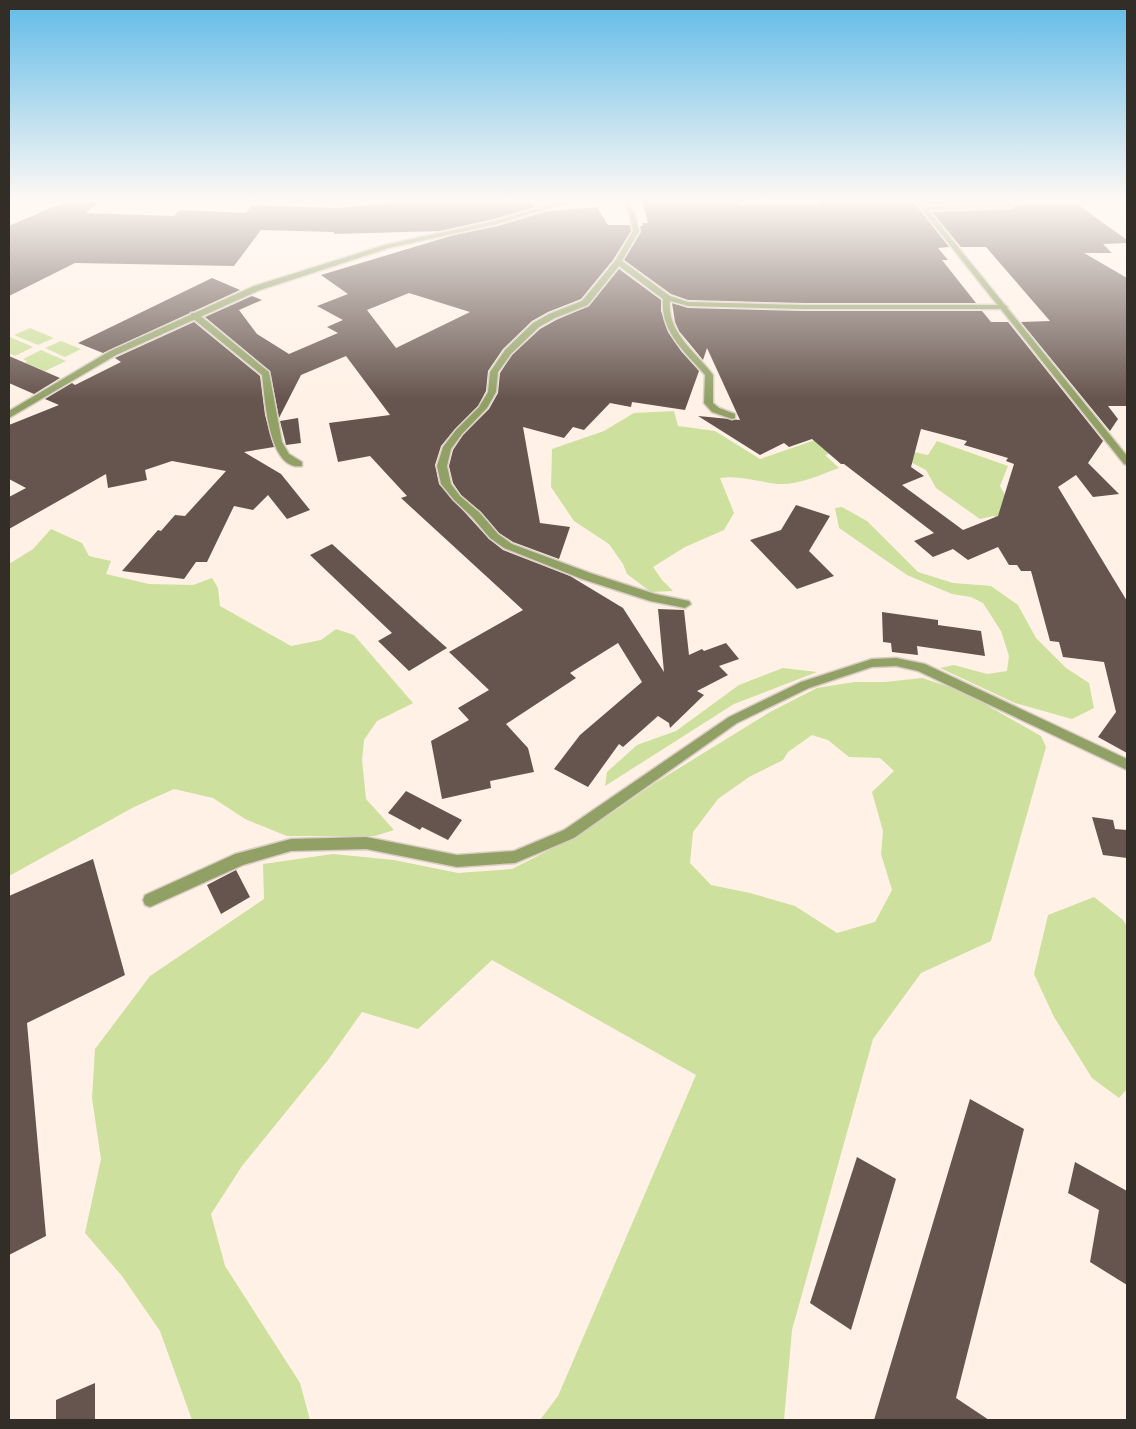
<svg xmlns="http://www.w3.org/2000/svg" width="1136" height="1429" font-family="Commissioner,sans-serif">
  <style>
    .green { fill: #cde09d; fill-rule: evenodd }
    .building { fill: #66544e; fill-rule: evenodd }
    .lines { fill: none; stroke-linecap: round; stroke-linejoin: round }
    .minor-casing { stroke: #dacec4; stroke-width: 3 }
    .tertiary-casing { stroke: #dacec4; stroke-width: 3 }
    .minor { fill: #91a166; fill-rule: evenodd }
    .tertiary { fill: #91a166; fill-rule: evenodd }
  </style>
  <rect width="100%" height="100%" fill="#fff1e6"/>
  <path class="green" d="M 109,200 L 327,200 L 190,206 L 100,207 Z
    M 30,328 L 54,338 L 38,345 L 14,335 Z
    M 10,337 L 33,347 L 15,356 L 9,353 Z
    M 61,341 L 81,349 L 65,357 L 45,348 Z
    M 41,350 L 66,361 L 45,371 L 25,363 L 27,361 L 23,359 Z
    M 674,411 L 678,426 L 715,431 L 760,459 L 830,435 L 928,455 L 937,441 L 1008,466 L 1000,486 L 1005,495 L 1009,523 L 993,516 L 980,519 L 936,488 L 926,470 L 901,457 L 862,445 L 825,455 L 839,468 C 820,475 799,485 778,484 C 759,482 739,475 720,478 L 734,513 L 724,530 L 685,547 L 653,567 L 662,580 L 673,591 L 651,592 L 627,574 L 623,564 L 609,544 L 574,521 L 551,487 L 552,449 L 604,431 L 634,413 Z
    M 842,507 L 867,521 L 918,572 L 953,583 L 991,586 L 1018,605 L 1036,638 L 1066,668 L 1089,683 L 1094,708 L 1072,719 L 1015,703 L 940,668 L 954,665 L 987,674 L 1007,671 L 1009,656 L 1001,631 L 983,603 L 971,597 L 952,594 L 907,575 L 839,528 L 835,508 Z
    M 51,529 L 82,543 L 89,556 L 111,561 L 106,574 L 149,584 L 193,585 L 212,578 L 218,588 L 220,606 L 291,646 L 321,640 L 336,629 L 354,635 L 413,703 L 377,721 L 364,740 L 362,760 L 366,799 L 394,830 L 375,836 L 287,836 L 245,819 L 213,798 L 174,789 L 134,807 L 9,876 L 9,564 L 33,549 Z
    M 783,668 L 817,672 L 734,704 L 605,786 L 607,772 L 637,745 L 676,731 L 739,685 Z
    M 922,678 L 962,691 L 1041,736 L 1046,747 L 991,941 L 921,973 L 873,1039 L 792,1330 L 784,1420 L 540,1420 L 558,1396 L 696,1075 L 492,960 L 418,1029 L 362,1012 L 328,1060 L 242,1166 L 211,1214 L 225,1266 L 300,1383 L 310,1420 L 192,1420 L 160,1331 L 122,1276 L 85,1233 L 101,1159 L 92,1098 L 95,1049 L 150,976 L 264,899 L 263,864 L 333,854 L 394,860 L 458,873 L 512,869 L 583,833 L 655,783 L 770,712 L 817,688 L 854,682 L 885,682 ZM 812,735 L 828,740 L 849,757 L 880,758 L 894,771 L 872,792 L 883,831 L 881,854 L 892,890 L 875,922 L 837,933 L 795,906 L 750,893 L 711,885 L 690,863 L 693,832 L 718,799 L 749,777 L 783,760 L 788,752 Z
    M 1094,897 L 1123,920 L 1127,926 L 1127,1089 L 1119,1098 L 1092,1078 L 1054,1017 L 1034,974 L 1048,915 Z"/>
  <path class="building" d="M 69,200 L 101,200 L 86,213 L 174,216 L 179,210 L 246,213 L 252,205 L 336,208 L 426,200 L 467,200 L 493,204 L 497,200 L 526,200 L 535,207 L 494,219 L 440,231 L 334,234 L 334,232 L 261,230 L 234,266 L 75,263 L 9,296 L 9,226 Z
    M 642,200 L 741,200 L 741,205 L 820,204 L 817,200 L 912,200 L 949,247 L 938,248 L 948,260 L 942,260 L 976,303 L 805,303 L 688,300 L 671,294 L 624,260 L 641,232 L 640,226 L 643,226 L 642,223 L 648,223 Z
    M 967,200 L 1007,200 L 1009,202 L 926,204 L 923,201 Z
    M 1077,204 L 1127,240 L 1127,243 L 1103,244 L 1112,253 L 1084,253 L 1127,278 L 1127,406 L 1108,406 L 1118,419 L 1110,431 L 1021,322 L 1050,321 L 986,247 L 961,247 L 932,212 L 1013,209 L 1014,205 Z
    M 597,207 L 608,225 L 630,225 L 631,231 L 613,260 L 581,299 L 548,312 L 532,321 L 503,349 L 488,371 L 486,391 L 478,406 L 455,429 L 441,446 L 435,465 L 439,484 L 489,539 L 503,550 L 570,576 L 623,608 L 664,672 L 658,609 L 684,610 L 689,655 L 702,649 L 704,651 L 726,643 L 739,659 L 719,666 L 728,675 L 697,691 L 704,695 L 670,728 L 669,723 L 658,716 L 623,747 L 619,744 L 588,787 L 554,769 L 580,735 L 642,682 L 618,643 L 570,673 L 576,678 L 506,724 L 528,748 L 534,772 L 490,781 L 491,788 L 442,799 L 431,741 L 469,720 L 458,708 L 489,690 L 449,652 L 523,610 L 401,498 L 407,496 L 370,456 L 338,462 L 329,423 L 390,415 L 346,356 L 301,375 L 279,418 L 270,371 L 205,317 L 252,296 L 262,300 L 239,310 L 257,334 L 289,354 L 338,333 L 327,327 L 343,320 L 317,306 L 348,294 L 321,275 L 454,235 L 498,226 L 547,211 ZM 409,293 L 470,312 L 396,348 L 367,310 Z
    M 619,269 L 661,300 L 661,311 L 668,332 L 681,351 L 699,371 L 685,410 L 632,402 L 631,407 L 610,403 L 584,430 L 573,427 L 564,438 L 523,427 L 540,523 L 570,527 L 559,559 L 513,542 L 499,533 L 481,512 L 461,495 L 453,483 L 449,466 L 453,450 L 463,435 L 489,409 L 498,393 L 500,373 L 512,355 L 540,329 L 556,320 L 589,306 Z
    M 212,278 L 240,290 L 103,353 L 78,343 Z
    M 672,303 L 688,308 L 805,311 L 982,311 L 991,322 L 1008,322 L 1103,441 L 1088,463 L 1119,494 L 1093,497 L 1076,475 L 1058,487 L 1127,601 L 1127,753 L 1098,737 L 1116,712 L 1104,662 L 1063,657 L 1059,642 L 1050,641 L 1031,571 L 1021,571 L 1017,565 L 1009,565 L 998,547 L 968,560 L 953,549 L 933,557 L 914,541 L 934,533 L 844,464 L 841,464 L 812,439 L 789,447 L 784,443 L 760,455 L 698,416 L 740,420 L 707,348 L 703,360 L 679,331 L 675,322 ZM 921,429 L 967,441 L 964,445 L 1008,458 L 1006,461 L 1014,464 L 998,516 L 963,530 L 902,485 L 924,476 L 911,467 Z
    M 194,322 L 260,376 L 265,415 L 274,447 L 244,452 L 281,474 L 310,510 L 287,519 L 268,495 L 253,510 L 234,506 L 207,562 L 196,562 L 184,579 L 122,571 L 158,530 L 161,531 L 175,515 L 185,516 L 226,471 L 172,461 L 145,470 L 147,480 L 108,488 L 106,474 L 9,529 L 9,497 L 26,488 L 9,479 L 9,425 L 59,405 L 45,399 L 72,383 L 75,385 L 121,362 L 115,358 L 117,357 Z
    M 9,356 L 60,378 L 34,394 L 9,383 Z
    M 298,418 L 301,443 L 286,445 L 280,421 Z
    M 796,505 L 830,516 L 809,551 L 834,576 L 797,589 L 750,540 L 781,530 Z
    M 332,544 L 420,624 L 447,648 L 409,671 L 378,641 L 392,633 L 310,555 Z
    M 882,612 L 938,620 L 938,625 L 981,631 L 985,656 L 917,646 L 918,655 L 892,652 L 891,643 L 883,642 Z
    M 406,791 L 462,820 L 448,840 L 422,827 L 420,830 L 388,813 Z
    M 1092,817 L 1113,820 L 1115,829 L 1127,830 L 1127,858 L 1103,855 Z
    M 93,859 L 125,975 L 27,1023 L 46,1236 L 9,1255 L 9,896 Z
    M 236,870 L 250,897 L 221,914 L 207,885 Z
    M 970,1099 L 1024,1129 L 956,1398 L 989,1420 L 874,1420 Z
    M 857,1157 L 896,1179 L 851,1330 L 810,1303 Z
    M 1075,1162 L 1127,1191 L 1127,1285 L 1090,1262 L 1099,1210 L 1068,1193 Z
    M 95,1383 L 95,1420 L 56,1420 L 56,1400 Z"/>
  <g class="lines">
    <defs>
      <path id="minor" d="M 622,200 L 628,200 L 635,214 L 639,231 L 622,261 L 670,296 L 688,302 L 805,305 L 1004,305 L 1008,307 L 1004,309 L 805,309 L 688,306 L 670,301 C 667,333 696,352 713,375 L 713,403 L 719,408 L 735,414 L 735,418 L 732,419 L 712,412 L 704,403 L 705,375 C 685,352 660,332 663,299 L 619,266 L 588,305 L 555,318 L 539,327 L 511,354 L 498,372 L 496,392 L 487,408 L 462,434 L 451,449 L 447,466 L 451,484 L 460,496 L 480,513 L 498,534 L 512,544 L 590,573 L 655,594 L 689,601 L 691,604 L 685,608 L 650,601 L 582,579 L 504,548 L 490,538 L 472,517 L 454,500 L 441,484 L 437,466 L 443,447 L 456,430 L 479,407 L 488,392 L 490,372 L 505,350 L 533,323 L 549,314 L 582,301 L 615,261 L 633,231 L 629,214 Z
        M 1011,204 L 1013,207 L 924,210 L 921,208 L 924,206 Z
        M 191,313 L 197,313 L 269,372 L 282,442 L 289,454 L 302,462 L 302,466 C 268,472 265,397 262,375 L 191,317 Z
        M 896,658 L 925,664 L 1127,759 L 1127,770 L 918,671 L 896,666 L 872,667 L 809,688 L 737,723 L 574,838 L 515,863 L 457,867 L 366,849 L 291,851 L 243,865 L 150,907 L 145,905 L 143,900 L 145,895 L 235,854 L 291,839 L 366,837 L 457,855 L 514,851 L 564,830 L 729,717 L 801,682 L 872,659 Z"/>
      <path id="tertiary" d="M 567,200 L 577,200 L 497,224 L 389,248 L 260,290 L 116,355 L 9,418 L 9,411 L 110,351 L 254,286 L 385,245 L 494,221 Z
        M 914,200 L 920,200 L 1127,456 L 1127,465 L 1124,464 Z"/>
    </defs>
    <use href="#minor" class="minor-casing"/>
    <use href="#tertiary" class="tertiary-casing"/>
    <use href="#minor" class="minor"/>
    <use href="#tertiary" class="tertiary"/>
  </g>
  <linearGradient id="sky" x2="0" y2="1"><stop stop-color="#60bbe8"/><stop offset="0.5" stop-color="#fff9f4"/><stop offset="1" stop-color="#fff9f4" stop-opacity="0"/></linearGradient>
  <rect width="1136" height="400" fill="url(#sky)"/>
  <rect width="1136" height="1429" fill="none" stroke="#332d28" stroke-width="20"/>
</svg>
